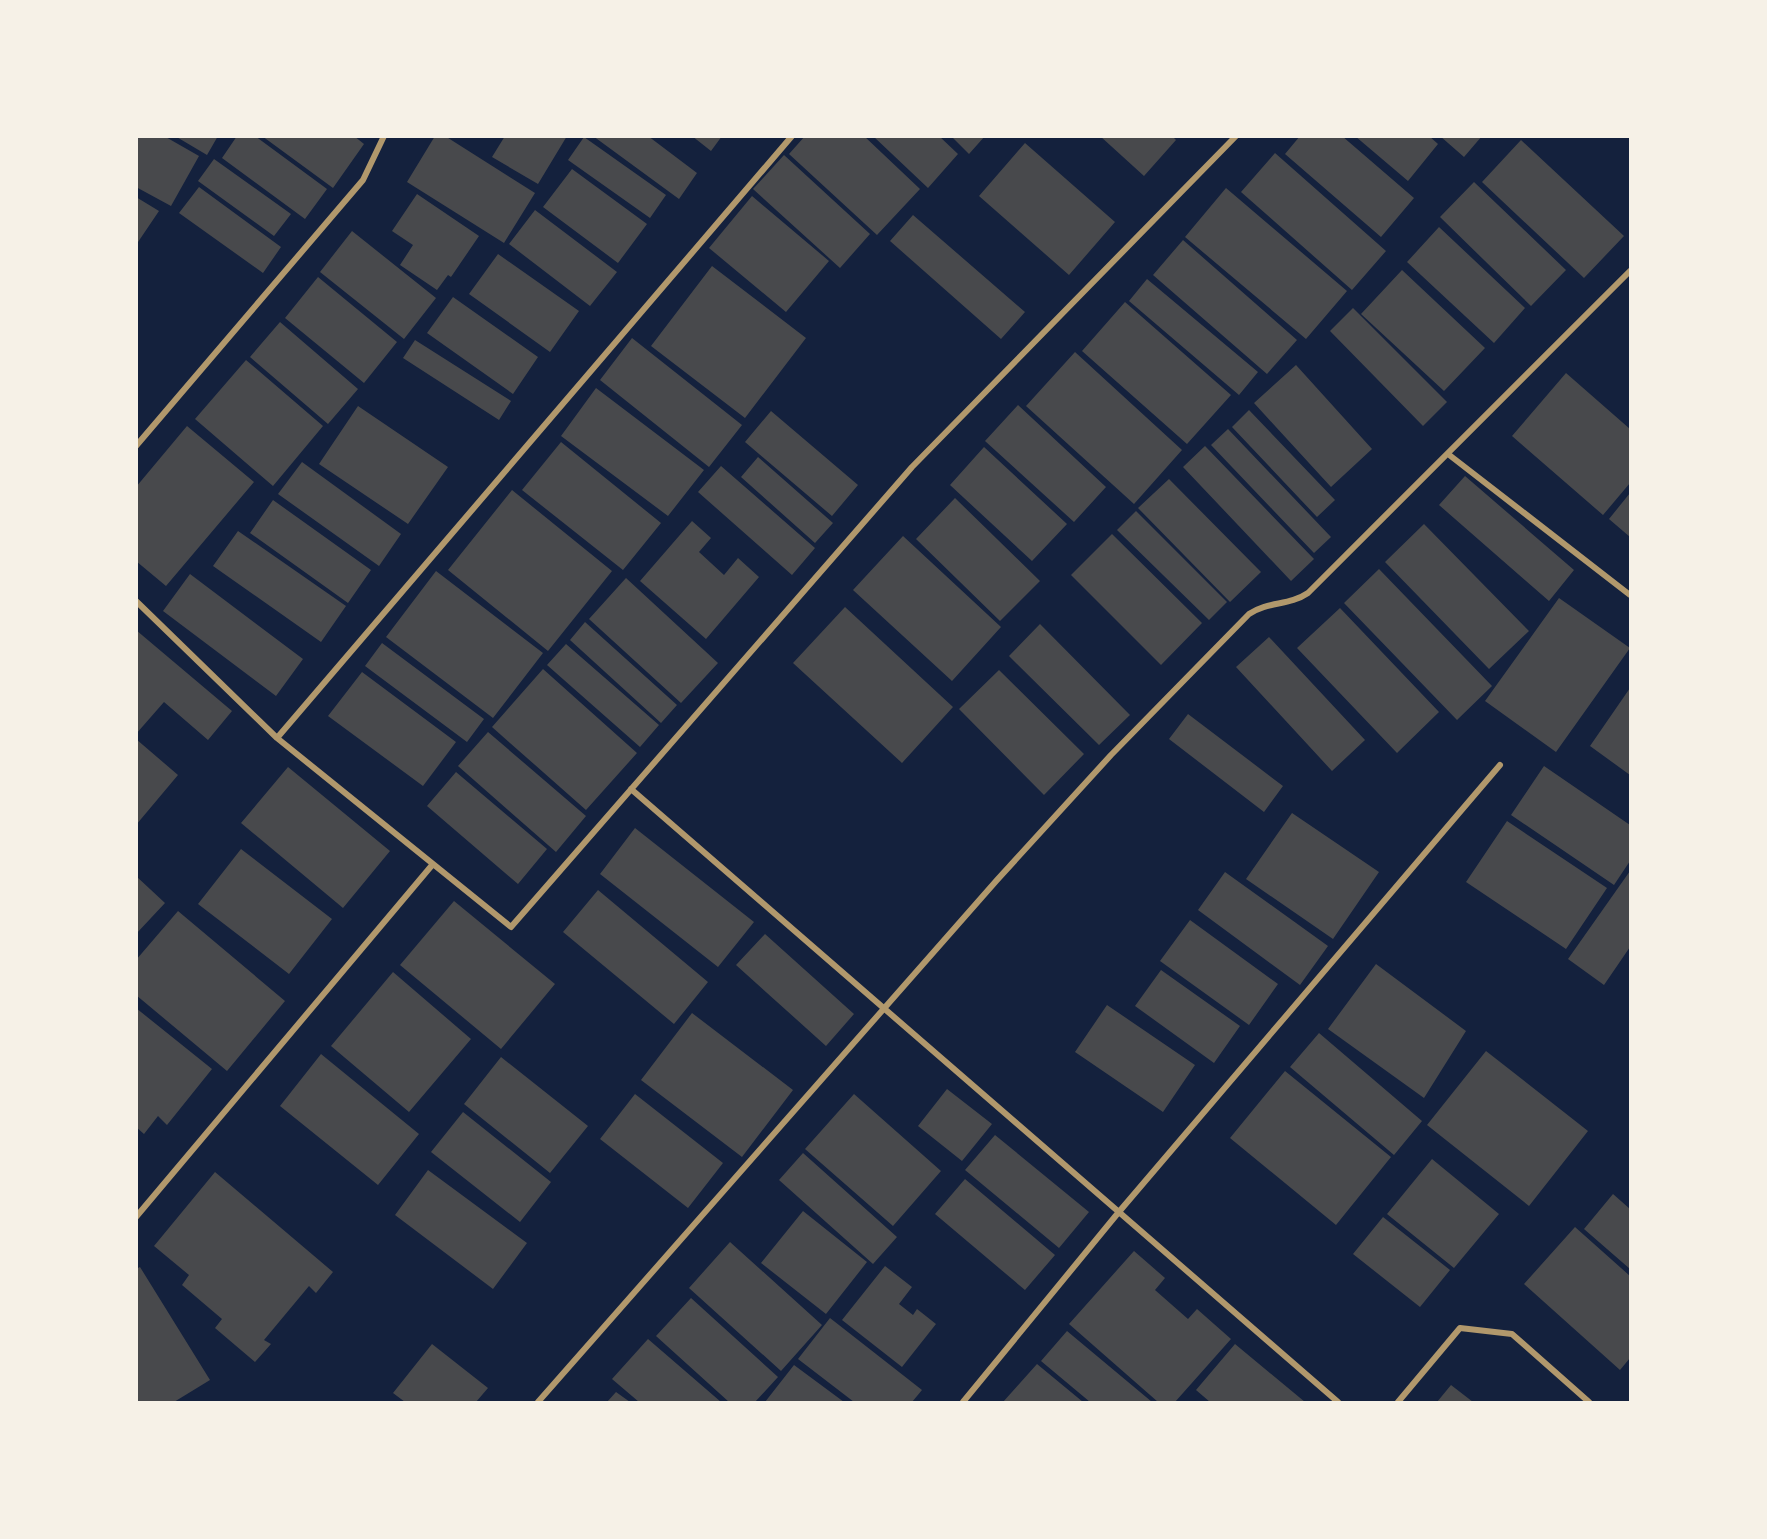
<svg xmlns="http://www.w3.org/2000/svg" width="1767" height="1539" font-family="'Fira Sans Condensed',sans-serif">
  <style>
    .building { fill: #48494c }
    .lines { fill: none; stroke-linecap: round; stroke-linejoin: round }
    .minor { stroke: #b1986c; stroke-width: 6 }
  </style>
  <rect width="100%" height="100%" fill="#14213d"/>
  <path class="building" d="M 136,136 L 164,136 L 199,156 L 171,206 L 136,187 Z
    M 175,136 L 218,136 L 207,155 Z
    M 237,136 L 255,136 L 327,189 L 305,219 L 222,158 Z
    M 262,136 L 354,136 L 364,144 L 333,188 Z
    M 435,136 L 445,136 L 535,193 L 504,243 L 407,182 Z
    M 505,136 L 567,136 L 538,184 L 492,157 Z
    M 593,136 L 648,136 L 697,173 L 679,199 Z
    M 692,136 L 722,136 L 711,151 Z
    M 805,136 L 864,136 L 920,189 L 877,235 L 789,154 Z
    M 873,136 L 939,136 L 958,154 L 928,188 Z
    M 951,136 L 985,136 L 969,154 Z
    M 1100,136 L 1172,136 L 1176,140 L 1144,176 Z
    M 1300,136 L 1342,136 L 1414,198 L 1381,237 L 1285,154 Z
    M 1355,136 L 1429,136 L 1438,144 L 1408,181 Z
    M 1440,136 L 1482,136 L 1464,157 Z
    M 584,137 L 666,195 L 650,218 L 568,160 Z
    M 1521,140 L 1624,236 L 1584,278 L 1482,182 Z
    M 1025,143 L 1115,222 L 1069,275 L 979,196 Z
    M 1275,153 L 1386,251 L 1352,290 L 1241,192 Z
    M 784,155 L 870,234 L 840,268 L 753,189 Z
    M 214,159 L 291,214 L 274,236 L 198,181 Z
    M 572,169 L 647,224 L 618,263 L 543,207 Z
    M 1474,182 L 1566,270 L 1531,306 L 1440,217 Z
    M 199,187 L 281,247 L 263,273 L 179,213 Z
    M 1226,188 L 1347,291 L 1306,339 L 1185,237 Z
    M 417,194 L 479,236 L 451,277 L 448,275 L 437,290 L 400,265 L 413,245 L 392,231 Z
    M 752,196 L 829,261 L 786,312 L 709,248 Z
    M 136,197 L 159,211 L 136,245 Z
    M 535,210 L 617,272 L 590,306 L 509,244 Z
    M 913,215 L 1025,312 L 1001,339 L 890,241 Z
    M 1439,227 L 1525,308 L 1494,343 L 1407,262 Z
    M 352,231 L 436,298 L 404,339 L 320,272 Z
    M 1183,240 L 1297,340 L 1267,374 L 1153,275 Z
    M 498,254 L 579,311 L 550,352 L 469,294 Z
    M 712,266 L 806,338 L 745,418 L 651,346 Z
    M 1402,270 L 1485,348 L 1444,391 L 1361,314 Z
    M 318,277 L 397,342 L 364,383 L 285,318 Z
    M 1147,279 L 1258,372 L 1239,395 L 1129,301 Z
    M 453,297 L 538,357 L 513,394 L 427,333 Z
    M 1125,302 L 1231,395 L 1187,444 L 1082,351 Z
    M 1353,308 L 1447,402 L 1423,426 L 1330,331 Z
    M 280,322 L 358,389 L 328,424 L 250,357 Z
    M 632,338 L 742,425 L 709,467 L 600,380 Z
    M 415,340 L 511,401 L 499,420 L 403,358 Z
    M 1075,352 L 1182,450 L 1134,504 L 1026,406 Z
    M 246,360 L 323,426 L 273,486 L 195,419 Z
    M 1296,365 L 1372,449 L 1331,487 L 1254,403 Z
    M 1566,373 L 1630,429 L 1630,483 L 1603,515 L 1512,436 Z
    M 596,388 L 704,470 L 668,516 L 561,436 Z
    M 1018,405 L 1106,487 L 1074,522 L 985,441 Z
    M 358,406 L 448,467 L 408,524 L 319,464 Z
    M 1249,410 L 1335,500 L 1317,517 L 1232,427 Z
    M 771,411 L 858,485 L 832,516 L 745,442 Z
    M 187,426 L 254,482 L 166,586 L 136,561 L 136,487 Z
    M 1228,429 L 1331,537 L 1314,553 L 1211,445 Z
    M 561,442 L 661,523 L 623,570 L 522,490 Z
    M 1205,446 L 1314,559 L 1291,581 L 1183,467 Z
    M 984,447 L 1067,524 L 1032,561 L 950,485 Z
    M 758,457 L 833,523 L 815,543 L 741,477 Z
    M 302,462 L 401,534 L 379,566 L 278,494 Z
    M 721,466 L 815,548 L 792,575 L 698,492 Z
    M 1465,476 L 1574,570 L 1549,601 L 1439,505 Z
    M 1169,479 L 1261,572 L 1230,602 L 1138,508 Z
    M 512,490 L 612,571 L 548,651 L 448,570 Z
    M 1630,493 L 1630,537 L 1609,519 Z
    M 955,498 L 1040,581 L 1000,621 L 916,539 Z
    M 273,500 L 371,570 L 348,603 L 250,533 Z
    M 1136,511 L 1227,602 L 1209,620 L 1117,530 Z
    M 692,521 L 711,538 L 699,552 L 724,575 L 738,558 L 759,577 L 706,639 L 640,581 Z
    M 1424,524 L 1529,631 L 1489,669 L 1385,562 Z
    M 238,531 L 346,606 L 321,642 L 213,566 Z
    M 1112,534 L 1202,623 L 1161,665 L 1071,575 Z
    M 903,536 L 1001,627 L 952,681 L 853,590 Z
    M 1379,569 L 1492,686 L 1457,720 L 1344,603 Z
    M 436,571 L 543,653 L 493,718 L 386,637 Z
    M 190,574 L 303,659 L 276,696 L 163,611 Z
    M 626,578 L 718,663 L 681,703 L 589,619 Z
    M 1559,598 L 1630,648 L 1556,752 L 1485,701 Z
    M 845,607 L 953,707 L 902,763 L 793,663 Z
    M 1340,608 L 1439,712 L 1397,753 L 1297,648 Z
    M 585,622 L 677,705 L 661,723 L 570,640 Z
    M 1040,624 L 1130,715 L 1099,745 L 1009,656 Z
    M 136,630 L 232,711 L 208,740 L 164,702 L 136,734 Z
    M 1269,637 L 1365,740 L 1332,771 L 1236,667 Z
    M 382,643 L 484,719 L 467,742 L 365,666 Z
    M 566,644 L 659,725 L 640,747 L 547,665 Z
    M 543,669 L 637,753 L 586,810 L 492,727 Z
    M 999,670 L 1084,754 L 1044,795 L 959,709 Z
    M 362,672 L 456,742 L 423,786 L 328,716 Z
    M 1630,688 L 1630,775 L 1590,746 Z
    M 1188,714 L 1283,786 L 1264,812 L 1169,739 Z
    M 488,732 L 586,816 L 556,852 L 458,766 Z
    M 136,739 L 178,775 L 136,825 Z
    M 1544,766 L 1630,825 L 1630,861 L 1614,885 L 1511,815 Z
    M 288,767 L 390,851 L 343,908 L 241,823 Z
    M 456,772 L 547,849 L 518,884 L 427,806 Z
    M 1292,813 L 1379,872 L 1333,939 L 1246,879 Z
    M 1507,821 L 1607,888 L 1566,949 L 1466,882 Z
    M 635,828 L 754,922 L 718,967 L 600,874 Z
    M 241,849 L 332,919 L 289,974 L 198,904 Z
    M 1630,871 L 1630,947 L 1604,985 L 1568,959 Z
    M 1225,872 L 1328,946 L 1300,985 L 1198,910 Z
    M 136,876 L 165,903 L 136,934 Z
    M 598,890 L 708,982 L 674,1024 L 563,932 Z
    M 454,901 L 555,984 L 501,1049 L 400,965 Z
    M 178,911 L 285,1001 L 227,1071 L 136,995 L 136,960 Z
    M 1190,920 L 1278,984 L 1249,1025 L 1160,961 Z
    M 765,934 L 854,1014 L 826,1046 L 736,965 Z
    M 1376,964 L 1466,1031 L 1424,1098 L 1328,1029 Z
    M 1161,970 L 1240,1026 L 1214,1063 L 1135,1006 Z
    M 393,972 L 471,1039 L 409,1112 L 331,1046 Z
    M 1107,1005 L 1195,1065 L 1163,1112 L 1075,1052 Z
    M 136,1008 L 212,1069 L 167,1125 L 158,1116 L 144,1134 L 136,1127 Z
    M 692,1013 L 793,1090 L 742,1157 L 641,1080 Z
    M 1319,1033 L 1422,1121 L 1394,1155 L 1290,1067 Z
    M 1486,1051 L 1588,1131 L 1529,1206 L 1427,1125 Z
    M 321,1054 L 419,1134 L 378,1185 L 280,1106 Z
    M 501,1057 L 588,1126 L 550,1173 L 464,1104 Z
    M 1285,1071 L 1391,1157 L 1336,1225 L 1230,1138 Z
    M 947,1089 L 992,1124 L 962,1161 L 918,1126 Z
    M 635,1094 L 723,1163 L 688,1208 L 600,1139 Z
    M 854,1094 L 941,1171 L 893,1226 L 805,1149 Z
    M 463,1112 L 551,1182 L 520,1222 L 431,1152 Z
    M 995,1135 L 1089,1212 L 1059,1248 L 965,1170 Z
    M 803,1153 L 897,1237 L 873,1264 L 779,1180 Z
    M 1432,1159 L 1499,1214 L 1454,1268 L 1387,1214 Z
    M 428,1170 L 527,1243 L 493,1289 L 395,1215 Z
    M 215,1172 L 333,1272 L 316,1293 L 309,1286 L 264,1340 L 271,1344 L 255,1362 L 215,1328 L 222,1319 L 182,1285 L 189,1275 L 154,1246 Z
    M 965,1179 L 1055,1255 L 1025,1290 L 935,1214 Z
    M 1613,1194 L 1630,1209 L 1630,1269 L 1584,1229 Z
    M 803,1211 L 867,1262 L 826,1314 L 761,1263 Z
    M 1383,1217 L 1450,1270 L 1420,1307 L 1353,1254 Z
    M 1575,1227 L 1630,1276 L 1630,1358 L 1620,1370 L 1524,1284 Z
    M 730,1242 L 822,1325 L 781,1371 L 689,1288 Z
    M 1134,1251 L 1165,1278 L 1155,1290 L 1188,1319 L 1197,1309 L 1231,1339 L 1175,1402 L 1158,1402 L 1069,1324 Z
    M 885,1266 L 912,1287 L 899,1304 L 913,1315 L 917,1309 L 936,1324 L 902,1367 L 842,1320 Z
    M 140,1267 L 210,1380 L 174,1402 L 136,1402 L 136,1269 Z
    M 691,1298 L 778,1377 L 755,1402 L 729,1402 L 656,1336 Z
    M 830,1318 L 922,1390 L 912,1402 L 854,1402 L 798,1359 Z
    M 1067,1331 L 1152,1402 L 1090,1402 L 1041,1361 Z
    M 648,1339 L 721,1402 L 639,1402 L 612,1379 Z
    M 432,1344 L 488,1388 L 476,1402 L 405,1402 L 393,1393 Z
    M 1235,1344 L 1305,1402 L 1210,1402 L 1196,1390 Z
    M 1037,1364 L 1083,1402 L 1003,1402 Z
    M 794,1365 L 844,1402 L 765,1402 Z
    M 1451,1385 L 1473,1402 L 1437,1402 Z
    M 616,1392 L 630,1402 L 607,1402 Z"/>
  <g class="lines">
    <path class="minor" d="M 136,446 L 363,180 L 384,136
      M 1448,454 L 1630,595
      M 136,601 L 277,738 L 511,927 L 912,467 L 1236,136
      M 277,738 L 792,136
      M 631,789 L 1338,1402
      M 136,1217 L 433,864
      M 538,1402 L 997,880 L 1111,755 L 1249,614 C 1268,601 1289,606 1308,593 L 1630,271
      M 963,1402 L 1118,1213 L 1500,765
      M 1398,1402 L 1460,1328 L 1512,1334 L 1589,1402"/>
  </g>
  <rect width="1767" height="1539" fill="none" stroke="#f6f1e7" stroke-width="276"/>
</svg>
